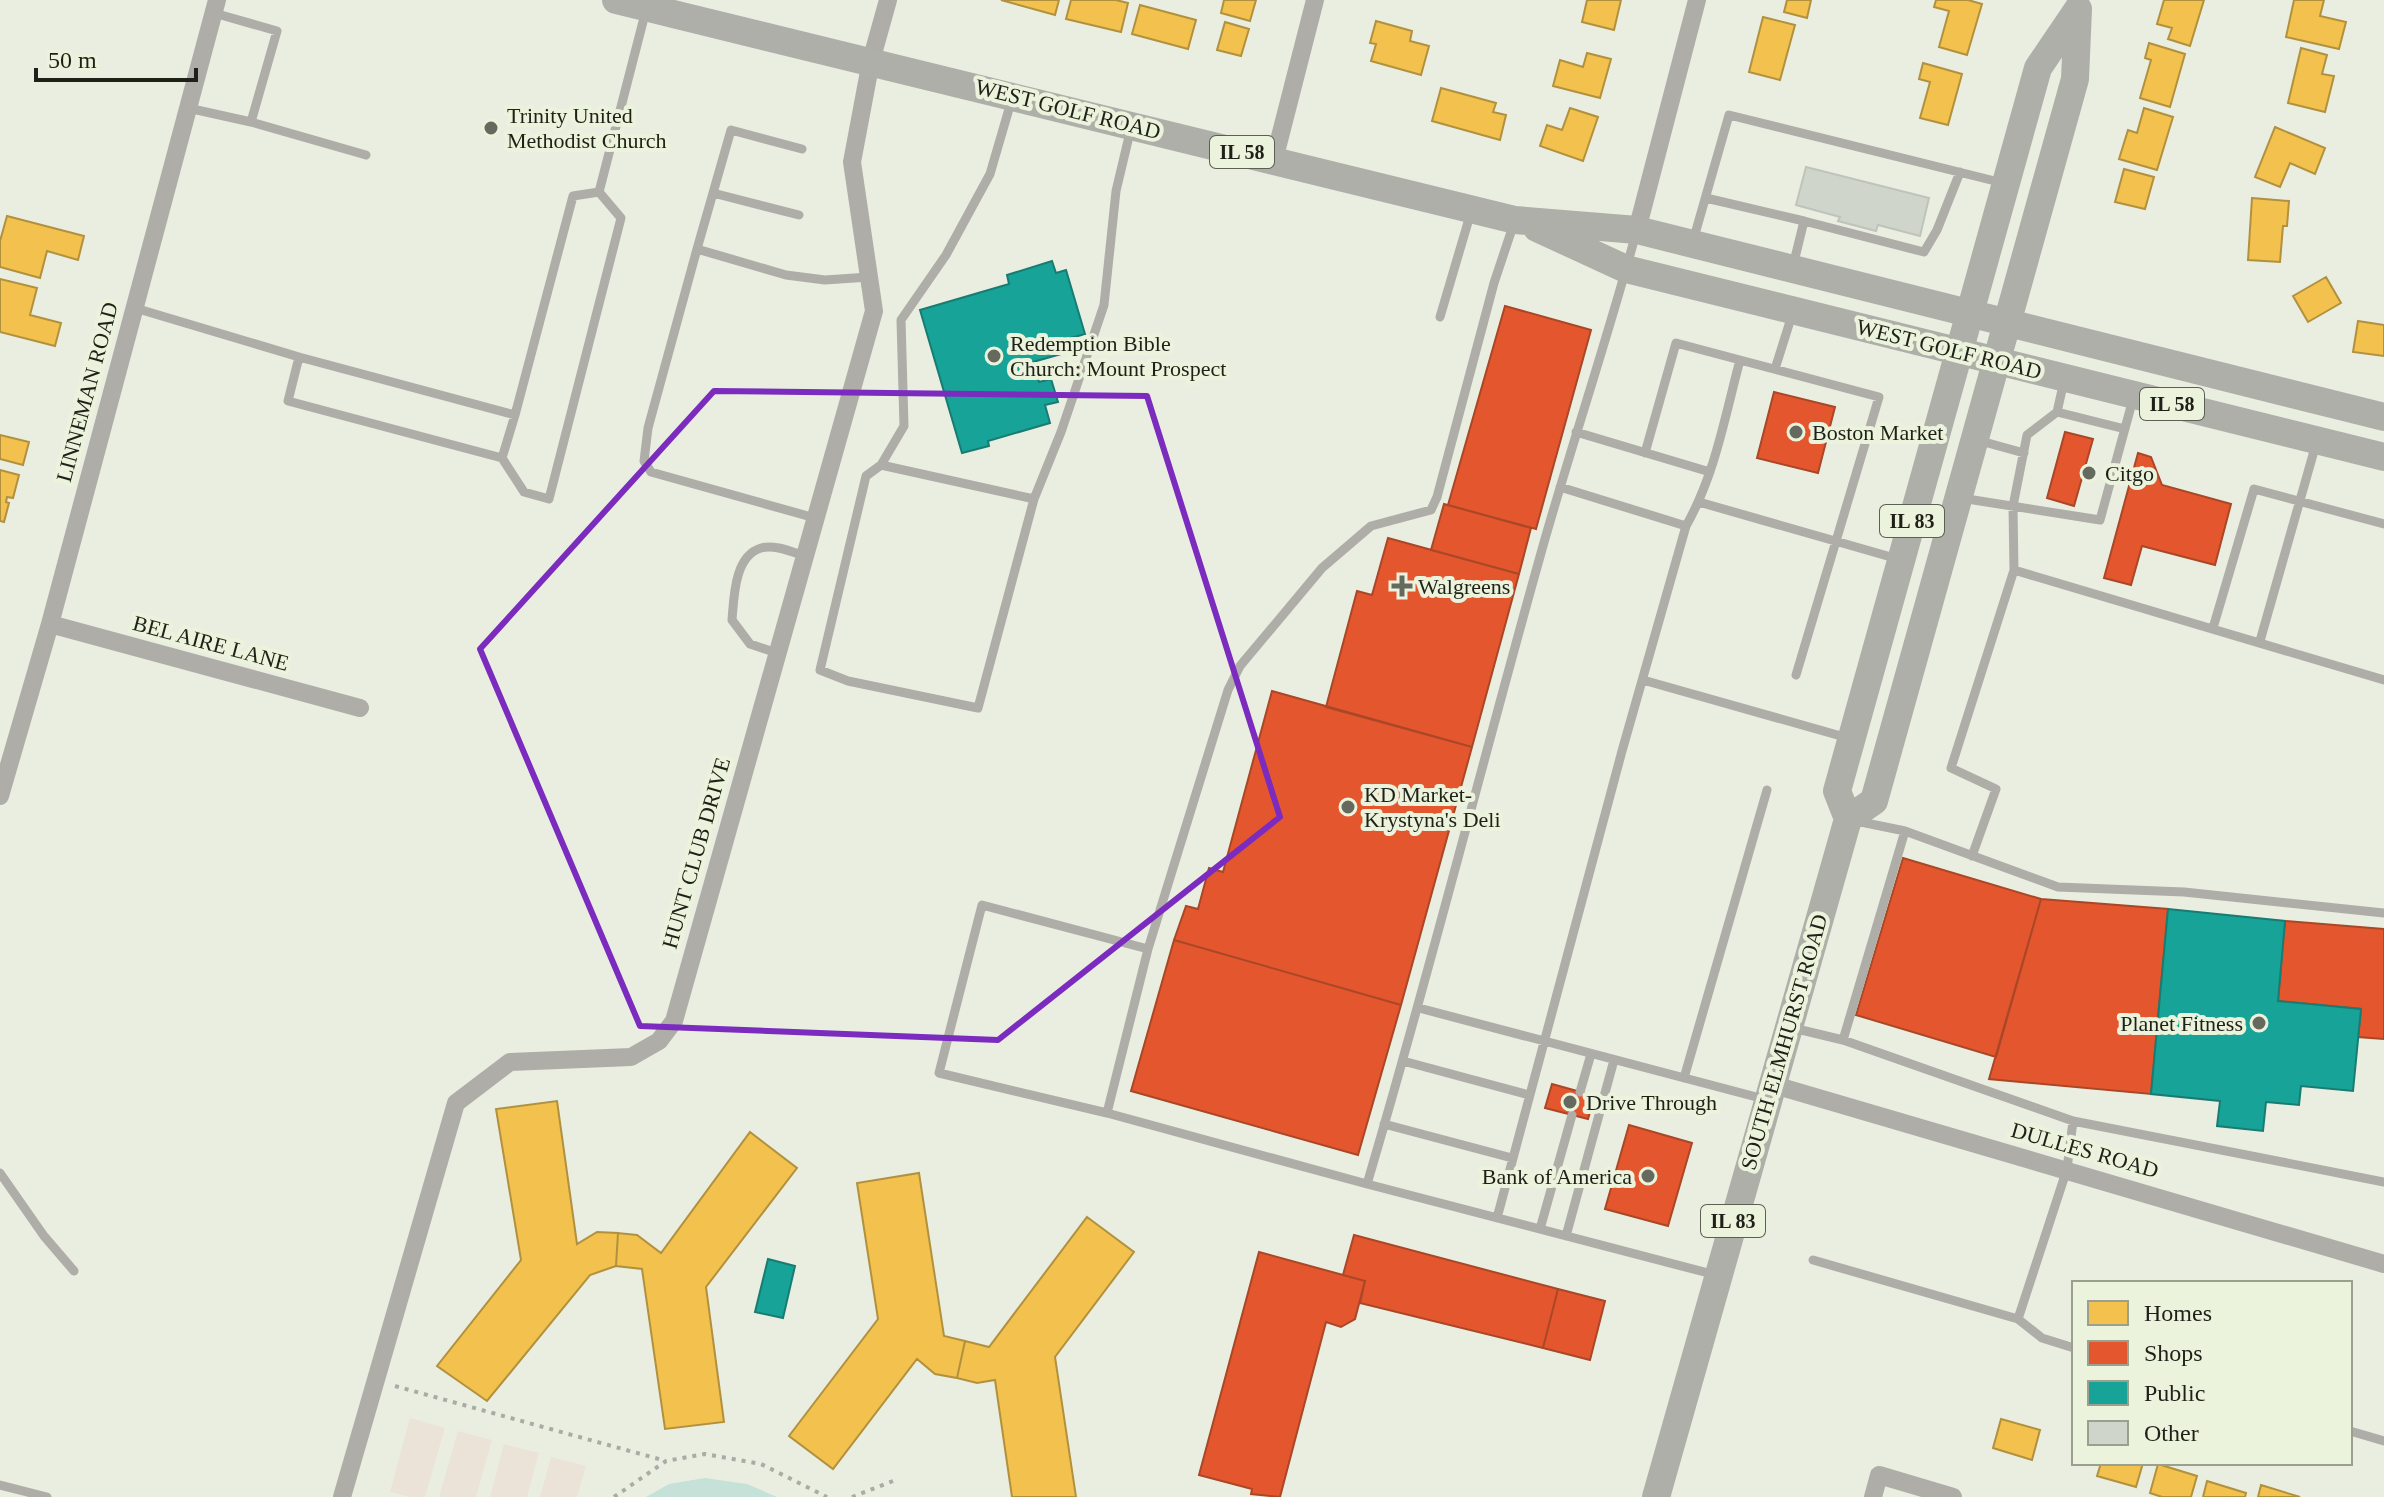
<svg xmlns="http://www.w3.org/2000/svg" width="2384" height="1497" font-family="'Times New Roman',serif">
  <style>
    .green { fill: #ebe3d7 }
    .water { fill: #c5e1d8 }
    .homes { fill: #f2c14e; stroke: #b2913e; stroke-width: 2 }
    .shops { fill: #e4572e; stroke: #a94727; stroke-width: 2 }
    .public { fill: #17a398; stroke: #197c72; stroke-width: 2 }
    .building { fill: #d0d5cc; stroke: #bfc4bb; stroke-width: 2 }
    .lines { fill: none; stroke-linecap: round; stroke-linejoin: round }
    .path { stroke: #aaaba5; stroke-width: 4; stroke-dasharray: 4 6; stroke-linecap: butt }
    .lane { stroke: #aeada8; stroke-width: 9 }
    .street { stroke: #aeada8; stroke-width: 18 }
    .primary { stroke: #aeafa8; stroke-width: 28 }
    .marked { fill: none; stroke: #7b2cbf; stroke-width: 6; stroke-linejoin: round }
    .poi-dot { fill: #65695e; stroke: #ecf3dc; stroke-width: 3 }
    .labels { text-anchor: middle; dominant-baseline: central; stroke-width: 8; stroke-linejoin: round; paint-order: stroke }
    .shield { fill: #ecf3dc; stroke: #5c6053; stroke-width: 2 }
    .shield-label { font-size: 20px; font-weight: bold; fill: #1e2118 }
    .street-label { font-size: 22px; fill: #1e2118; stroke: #ecf3dc }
    .poi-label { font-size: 22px; fill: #1e2118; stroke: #ecf3dc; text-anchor: start }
  </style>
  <rect width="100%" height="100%" fill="#eaeee1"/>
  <path class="green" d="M 410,1418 L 445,1428 L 425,1497 L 410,1497 L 390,1492 Z
    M 458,1431 L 492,1440 L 476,1497 L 439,1497 Z
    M 504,1444 L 539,1453 L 527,1497 L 490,1497 Z
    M 551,1457 L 586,1466 L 577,1497 L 540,1497 Z"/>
  <path class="water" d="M 705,1478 L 747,1484 L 777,1497 L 646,1497 L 669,1484 Z"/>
  <path class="homes" d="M 1001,0 L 1059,0 L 1055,15 Z
    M 1071,0 L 1116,0 L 1128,3 L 1121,32 L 1066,19 Z
    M 1224,0 L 1256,0 L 1250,21 L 1221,13 Z
    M 1587,0 L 1621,0 L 1614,30 L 1582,22 Z
    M 1787,0 L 1811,0 L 1807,18 L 1784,12 Z
    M 1936,0 L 1968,0 L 1982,4 L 1967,55 L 1939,47 L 1949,11 L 1934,7 Z
    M 2164,0 L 2204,0 L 2190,46 L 2168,39 L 2172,28 L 2157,24 Z
    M 2294,0 L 2324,0 L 2320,16 L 2346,22 L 2339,49 L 2286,37 Z
    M 1140,5 L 1196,20 L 1188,49 L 1132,34 Z
    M 1763,17 L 1795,25 L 1780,80 L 1749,72 Z
    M 1376,21 L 1412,31 L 1410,41 L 1429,46 L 1421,75 L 1371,61 L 1376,44 L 1370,43 Z
    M 1225,22 L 1249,29 L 1241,56 L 1217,50 Z
    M 2149,43 L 2185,54 L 2170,107 L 2140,98 L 2151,60 L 2145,58 Z
    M 2301,48 L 2327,55 L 2322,74 L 2334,76 L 2325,112 L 2288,103 Z
    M 1587,53 L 1611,59 L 1600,98 L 1553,86 L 1560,60 L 1583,67 Z
    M 1923,63 L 1962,74 L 1948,125 L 1920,118 L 1930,82 L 1919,79 Z
    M 1441,88 L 1496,103 L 1493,112 L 1506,115 L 1500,140 L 1432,121 Z
    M 1570,108 L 1598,117 L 1583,161 L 1540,146 L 1547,125 L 1562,130 Z
    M 2144,108 L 2173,117 L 2157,170 L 2119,159 L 2128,130 L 2137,133 Z
    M 2275,127 L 2325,148 L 2315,174 L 2290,163 L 2280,187 L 2255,177 Z
    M 2124,169 L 2154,177 L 2145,209 L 2115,202 Z
    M 2252,198 L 2289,201 L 2287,226 L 2283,226 L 2280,262 L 2248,260 Z
    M 7,216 L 84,236 L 78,260 L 47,251 L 40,278 L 0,267 L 0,241 Z
    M 2326,277 L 2341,303 L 2308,322 L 2293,296 Z
    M 0,279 L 37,288 L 30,315 L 61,323 L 55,346 L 0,332 Z
    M 2358,321 L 2384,325 L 2384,356 L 2353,352 Z
    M 0,435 L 29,442 L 23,465 L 0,459 Z
    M 0,470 L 19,475 L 13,498 L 7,497 L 6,502 L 9,503 L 4,522 L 0,521 Z
    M 557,1101 L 577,1244 L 597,1232 L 618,1233 L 616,1266 L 590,1275 L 487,1401 L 437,1366 L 521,1260 L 496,1109 Z
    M 750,1132 L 797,1168 L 706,1287 L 724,1422 L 665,1429 L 642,1269 L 616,1266 L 618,1233 L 637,1235 L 661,1253 Z
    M 919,1173 L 944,1336 L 965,1341 L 957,1378 L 935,1374 L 917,1359 L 833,1469 L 789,1436 L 878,1319 L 857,1183 Z
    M 1087,1217 L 1134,1252 L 1055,1357 L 1076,1497 L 1012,1497 L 995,1380 L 977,1383 L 957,1378 L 965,1341 L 989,1347 Z
    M 2001,1419 L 2040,1430 L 2032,1460 L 1993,1448 Z
    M 2101,1463 L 2143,1463 L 2136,1487 L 2097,1476 Z
    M 2158,1464 L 2197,1476 L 2191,1497 L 2162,1497 L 2150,1493 Z
    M 2207,1481 L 2246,1493 L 2245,1497 L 2203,1497 Z
    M 2261,1485 L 2300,1497 L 2258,1497 Z"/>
  <path class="shops" d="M 1505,306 L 1591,330 L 1536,529 L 1448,505 Z
    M 1774,392 L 1835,407 L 1818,473 L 1757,458 Z
    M 2065,432 L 2093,439 L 2074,506 L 2047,498 Z
    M 2138,453 L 2151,457 L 2162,485 L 2231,504 L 2215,565 L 2142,546 L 2131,585 L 2104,578 Z
    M 1444,504 L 1531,528 L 1519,574 L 1431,550 Z
    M 1388,538 L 1519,574 L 1472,747 L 1326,707 L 1357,591 L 1372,595 Z
    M 1272,691 L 1472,747 L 1401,1005 L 1174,940 L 1186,906 L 1198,909 L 1209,868 L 1223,872 Z
    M 1903,858 L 2041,899 L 1996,1057 L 1856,1015 Z
    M 2041,899 L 2168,909 L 2151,1094 L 1989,1079 Z
    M 2285,921 L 2384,929 L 2384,1039 L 2358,1037 L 2361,1009 L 2278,1001 Z
    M 1174,940 L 1401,1005 L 1358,1155 L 1131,1091 Z
    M 1552,1084 L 1595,1096 L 1588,1119 L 1545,1108 Z
    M 1629,1125 L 1692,1143 L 1668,1226 L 1605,1209 Z
    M 1354,1235 L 1558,1289 L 1543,1348 L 1360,1303 L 1365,1281 L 1343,1275 Z
    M 1259,1252 L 1365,1281 L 1355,1319 L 1341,1327 L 1326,1322 L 1280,1497 L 1251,1494 L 1252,1489 L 1199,1475 Z
    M 1558,1289 L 1605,1301 L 1590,1360 L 1543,1348 Z"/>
  <path class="public" d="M 1052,261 L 1056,273 L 1066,270 L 1085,334 L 1071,338 L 1075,350 L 1033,362 L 1039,382 L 1051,379 L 1058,402 L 1045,405 L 1050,423 L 988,441 L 989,446 L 962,453 L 920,310 L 1009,284 L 1007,275 Z
    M 2168,909 L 2285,921 L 2278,1001 L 2361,1009 L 2353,1091 L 2301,1086 L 2299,1105 L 2266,1102 L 2263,1131 L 2217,1126 L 2220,1101 L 2151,1094 Z
    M 768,1259 L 795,1266 L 783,1318 L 755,1312 Z"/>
  <path class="building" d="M 1806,167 L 1929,198 L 1920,236 L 1878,225 L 1876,231 L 1838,221 L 1840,217 L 1796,205 Z"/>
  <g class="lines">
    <path class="path" d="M 395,1386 L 666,1461
      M 614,1497 L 666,1461 L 705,1454 L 761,1464 L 827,1497
      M 852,1497 L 893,1481"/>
    <path class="lane" d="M 1011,102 L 990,174 L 946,255 L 901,320 L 904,426 L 881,465 L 866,476 L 820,670 L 848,681 L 978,708 L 1034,499 L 1061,432 L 1104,305 L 1116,191 L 1131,128
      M 188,108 L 251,122 L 277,31 L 214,13
      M 251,122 L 366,155
      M 802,149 L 731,130 L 697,249 L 786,275 L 825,280 L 869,277
      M 599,192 L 646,10
      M 713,193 L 799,215
      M 1706,198 L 1804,221 L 1793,266
      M 1804,221 L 1924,252 L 1937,230 L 1960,172
      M 1636,233 C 1607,341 1571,446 1541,553 C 1482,763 1429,975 1367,1184 L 1716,1275
      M 1693,241 L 1729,115 L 2003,183
      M 697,249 L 648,428 L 644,461 L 651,472 L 815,518
      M 135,308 L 299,357 L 288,401 L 502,458 L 524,492 L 549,499 L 621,218 L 599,192
      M 1440,317 L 1471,212
      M 299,357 L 515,415 L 573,196 L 599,192
      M 1740,360 L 1879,397 L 1796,675
      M 1775,369 L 1792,315
      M 2064,381 L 2057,412 L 2125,429
      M 1576,432 L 1710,472
      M 1977,440 L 2024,453
      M 502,458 L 515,415
      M 881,465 L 1034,499
      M 1560,487 L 1686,526
      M 1961,498 L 2100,520 L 2133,399
      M 1699,502 L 1898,559
      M 2014,570 L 2013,506 L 2027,435 L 2057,412
      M 2213,628 L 2254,489 L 2384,524
      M 2260,641 L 2316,444
      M 777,653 L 750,644 L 732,620 C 734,598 734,556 761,548 C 774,544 792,552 805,556
      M 1643,680 L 1848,738
      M 1856,821 L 1905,831 L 2058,887 L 2184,892 L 2384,913
      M 1972,856 L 1996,789 L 1951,768 L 2014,570 L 2384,680
      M 1148,949 L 1228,690 L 1240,666 L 1322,568 L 1371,526 L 1431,510 L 1437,497 L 1494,283 L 1514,223
      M 1419,1008 L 1764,1099
      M 1793,1028 L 1843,1040 L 2073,1121 L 2384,1182
      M 1843,1040 L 1905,831
      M 1403,1061 L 1529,1095
      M 1684,1078 L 1767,790
      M 1580,1092 L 1591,1054
      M 1107,1113 L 939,1073 L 982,905 L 1148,949 L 1107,1113 L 1367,1184
      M 1384,1124 L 1512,1158
      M 0,1173 L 44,1236 L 74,1271
      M 1497,1218 L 1622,751 L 1686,526 C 1715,475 1725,416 1740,360 L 1676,343 L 1645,453
      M 1540,1229 L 1572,1115
      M 1566,1236 L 1614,1060
      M 1813,1260 L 2018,1319 L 2067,1169 L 2073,1121
      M 2018,1319 L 2042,1338 L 2074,1348
      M 2350,1431 L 2384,1441
      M 0,1485 L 47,1497"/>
    <path class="street" d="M 1274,160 L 1315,0
      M 1637,230 L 1697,0
      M 50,624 L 360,708
      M 0,796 L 50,624 L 217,0
      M 1771,1084 L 2384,1264
      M 342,1497 L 456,1103 L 510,1062 L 631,1057 L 659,1041 L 674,1021 L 874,311 L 852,162 L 871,61 L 888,0
      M 1873,1497 L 1879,1475 L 1953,1497"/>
    <path class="primary" d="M 616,0 L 1515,220 L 1637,230 L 2384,417
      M 1537,228 L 1626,269 L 2384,457
      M 1848,819 L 1874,801 L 2075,79 L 2078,9
      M 1656,1497 L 1848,819 L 1837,791 L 2038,68 L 2078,9"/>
  </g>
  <path class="marked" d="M 714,391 L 1147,396 L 1280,817 L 998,1040 L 640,1026 L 480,649 Z"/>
  <g class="poi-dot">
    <circle cx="491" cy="128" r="8"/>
    <circle cx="994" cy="356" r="8"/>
    <circle cx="1796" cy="432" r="8"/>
    <circle cx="2089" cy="473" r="8"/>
    <path d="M1398 574h8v8h8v8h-8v8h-8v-8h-8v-8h8z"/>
    <circle cx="1348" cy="807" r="8"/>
    <circle cx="2259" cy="1023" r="8"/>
    <circle cx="1570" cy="1102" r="8"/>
    <circle cx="1648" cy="1176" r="8"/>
  </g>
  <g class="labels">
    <g class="shield">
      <rect x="1210" y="136" width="64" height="32" rx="6"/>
      <rect x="2140" y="388" width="64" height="32" rx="6"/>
      <rect x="1880" y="505" width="64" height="32" rx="6"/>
      <rect x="1701" y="1205" width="64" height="32" rx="6"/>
    </g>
    <g class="shield-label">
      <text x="1242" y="152">IL 58</text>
      <text x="2172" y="404">IL 58</text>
      <text x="1912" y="521">IL 83</text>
      <text x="1733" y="1221">IL 83</text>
    </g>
    <g class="street-label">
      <text transform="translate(1068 109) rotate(14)">WEST GOLF ROAD</text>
      <text transform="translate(1949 349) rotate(14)">WEST GOLF ROAD</text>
      <text transform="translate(87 392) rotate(-75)">LINNEMAN ROAD</text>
      <text transform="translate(211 643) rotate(15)">BEL AIRE LANE</text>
      <text transform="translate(696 853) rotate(-74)">HUNT CLUB DRIVE</text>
      <text transform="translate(1784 1042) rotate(-74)">SOUTH ELMHURST ROAD</text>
      <text transform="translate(2085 1150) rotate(16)">DULLES ROAD</text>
    </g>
    <g class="poi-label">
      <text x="507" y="115">Trinity United<tspan x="507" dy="25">Methodist Church</tspan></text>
      <text x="1010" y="343">Redemption Bible<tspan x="1010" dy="25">Church: Mount Prospect</tspan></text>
      <text x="1812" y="432">Boston Market</text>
      <text x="2105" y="473">Citgo</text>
      <text x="1418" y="586">Walgreens</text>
      <text x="1364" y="794">KD Market-<tspan x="1364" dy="25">Krystyna's Deli</tspan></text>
      <text x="2243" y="1023" text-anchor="end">Planet Fitness</text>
      <text x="1586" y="1102">Drive Through</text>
      <text x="1632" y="1176" text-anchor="end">Bank of America</text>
    </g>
  </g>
  <rect x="2072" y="1281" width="280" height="184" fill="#ecf3dc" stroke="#9a9f8e" stroke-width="2"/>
  <rect x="2088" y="1301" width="40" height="24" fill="#f2c14e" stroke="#9a9f8e" stroke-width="2"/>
  <text x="2144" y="1321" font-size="24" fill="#1e2118">Homes</text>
  <rect x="2088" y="1341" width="40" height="24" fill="#e4572e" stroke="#9a9f8e" stroke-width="2"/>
  <text x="2144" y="1361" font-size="24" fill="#1e2118">Shops</text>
  <rect x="2088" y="1381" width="40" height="24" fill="#17a398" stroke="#9a9f8e" stroke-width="2"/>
  <text x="2144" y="1401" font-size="24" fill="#1e2118">Public</text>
  <rect x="2088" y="1421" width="40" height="24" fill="#d0d5cc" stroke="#9a9f8e" stroke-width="2"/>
  <text x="2144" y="1441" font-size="24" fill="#1e2118">Other</text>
  <path d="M36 68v12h160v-12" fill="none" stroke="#1e2118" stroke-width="4"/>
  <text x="48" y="68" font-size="24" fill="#1e2118" stroke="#ecf3dc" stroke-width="6" paint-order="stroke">50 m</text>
</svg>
